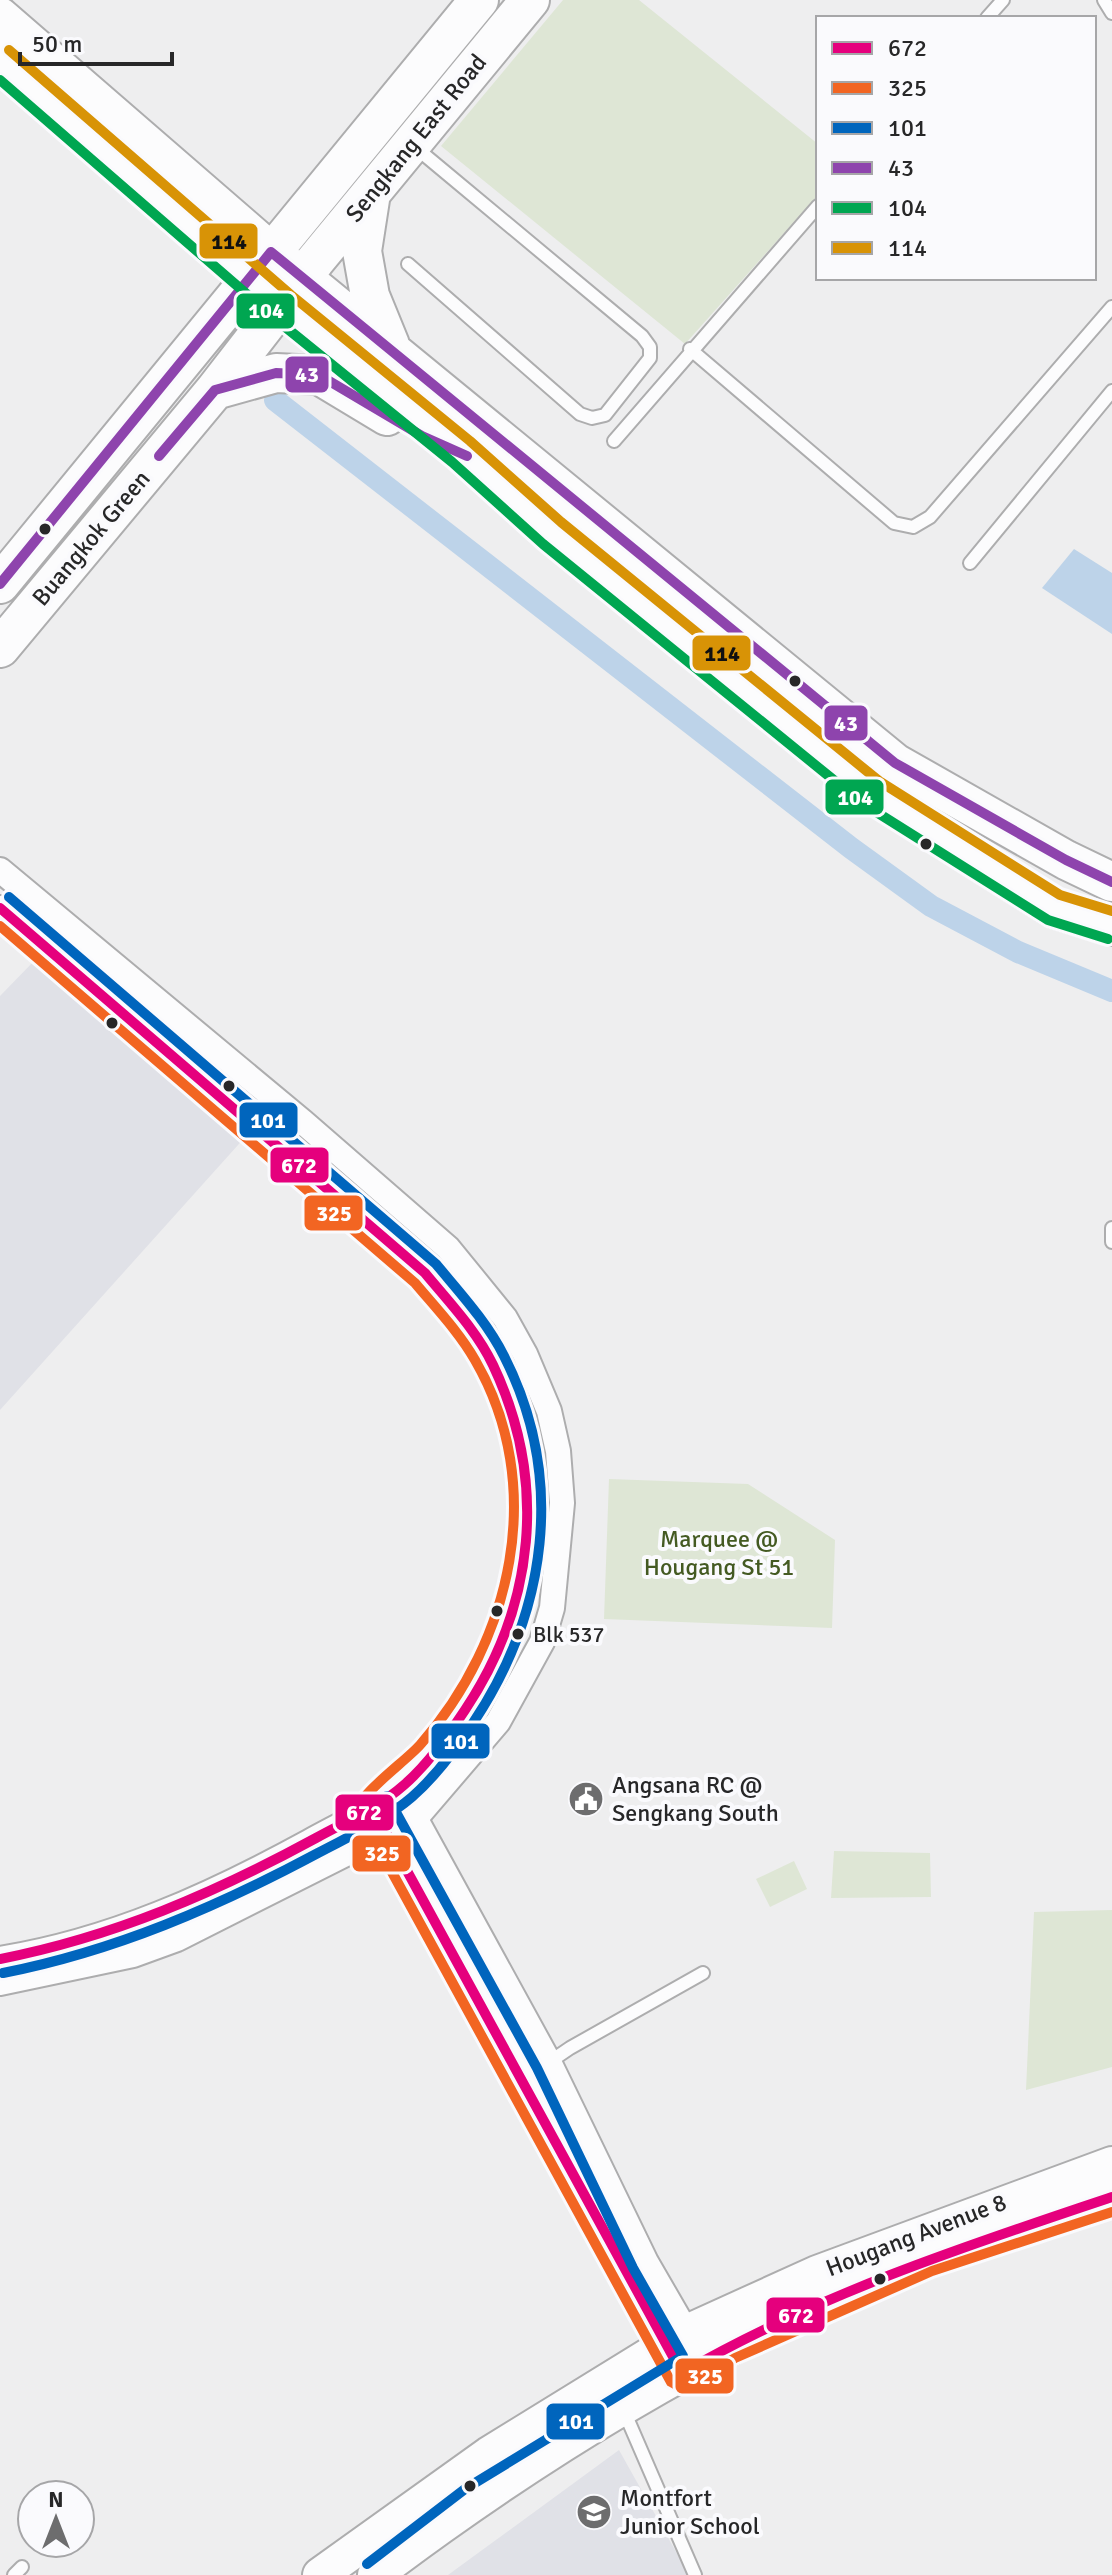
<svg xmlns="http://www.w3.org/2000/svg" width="1112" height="2575" font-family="Signika,sans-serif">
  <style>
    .built { fill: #e0e1e7 }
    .green { fill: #dee6d5 }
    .water { fill: #bdd3e9 }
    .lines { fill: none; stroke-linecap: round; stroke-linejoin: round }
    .canal { stroke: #bdd3e9; stroke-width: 22 }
    .lane-casing { stroke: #adadae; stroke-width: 16 }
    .street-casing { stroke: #adadae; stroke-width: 28 }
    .secondary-casing { stroke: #adadae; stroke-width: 38 }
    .primary-casing { stroke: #adadae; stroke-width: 42 }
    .lane { stroke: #fcfcfd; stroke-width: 12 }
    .street { stroke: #fcfcfd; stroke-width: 24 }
    .secondary { stroke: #fcfcfd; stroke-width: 34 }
    .primary { stroke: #fcfcfd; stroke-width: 38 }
    .bus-1-casing { stroke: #fafafd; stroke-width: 16 }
    .bus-2-casing { stroke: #fafafd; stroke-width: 16 }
    .bus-3-casing { stroke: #fafafd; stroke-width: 16 }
    .bus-4-casing { stroke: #fafafd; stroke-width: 16 }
    .bus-5-casing { stroke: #fafafd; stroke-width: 16 }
    .bus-6-casing { stroke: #fafafd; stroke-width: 16 }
    .bus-1 { stroke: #e5007d; stroke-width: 10 }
    .bus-2 { stroke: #f26522; stroke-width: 10 }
    .bus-3 { stroke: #0065bd; stroke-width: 10 }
    .bus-4 { stroke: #8e44ad; stroke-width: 10 }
    .bus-5 { stroke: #00a651; stroke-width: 10 }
    .bus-6 { stroke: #d89306; stroke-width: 10 }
    .bus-dot { fill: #272728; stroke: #fafafd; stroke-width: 3 }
    .labels { text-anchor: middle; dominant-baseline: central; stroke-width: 8; stroke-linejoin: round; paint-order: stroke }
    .bus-label { font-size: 22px; fill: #272728; stroke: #fafafd; text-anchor: start }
    .street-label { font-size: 24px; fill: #272728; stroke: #fafafd }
    .park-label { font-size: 24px; fill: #445a22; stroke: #fafafd }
    .poi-label { font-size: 24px; fill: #272728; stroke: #fafafd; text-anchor: start }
    .line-badge { stroke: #fafafd; stroke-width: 3 }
    .badge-label { font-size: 22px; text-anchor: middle; font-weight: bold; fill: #fff }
    .pale-badge-label { font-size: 22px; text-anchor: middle; font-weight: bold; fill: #111 }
  </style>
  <rect width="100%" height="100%" fill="#eeeeef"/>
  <path class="built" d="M 35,960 L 247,1135 L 0,1410 L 0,996 Z
    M 619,2450 L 689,2575 L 448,2575 Z"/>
  <path class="green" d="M 563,0 L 639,0 L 818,144 L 818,195 L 685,344 L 441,146 Z
    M 609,1479 L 748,1484 L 835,1540 L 832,1628 L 604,1619 Z
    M 834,1851 L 930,1853 L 931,1897 L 831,1898 Z
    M 794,1861 L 807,1889 L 770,1907 L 756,1879 Z
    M 1112,1910 L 1112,2067 L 1026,2090 L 1034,1912 Z"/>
  <path class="water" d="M 1074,549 L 1112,573 L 1112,634 L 1042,588 Z"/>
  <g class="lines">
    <path class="canal" d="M 275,400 L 851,848 L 931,906 L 1018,952 L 1112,991"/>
    <defs>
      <path id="lane" d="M 1104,0 L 1112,13
        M 987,18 L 1003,0
        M 408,264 L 580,414 L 592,418 L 605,415 L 650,358 L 650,347 L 642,336 L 415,147
        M 690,349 L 894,523 L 913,527 L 930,517 L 1112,307
        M 614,441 L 818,206
        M 970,563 L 1112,391
        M 1112,1242 L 1112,1228
        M 520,2082 L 570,2048 L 703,1973
        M 624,2411 L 695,2575
        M 14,2575 L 22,2567"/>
      <path id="street" d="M 0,870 L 303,1122 L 448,1248 L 505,1318 L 525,1354 L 549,1411 L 558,1451 L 562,1503 L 552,1608 L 542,1642 L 498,1722 L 415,1819 L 177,1939 L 133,1955 L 0,1983
        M 0,908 L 425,1273 C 449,1302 476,1331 493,1365 C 555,1490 535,1619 453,1728 C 437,1749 419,1774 397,1791 C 370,1811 338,1826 309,1842 C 210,1896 111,1941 0,1959
        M 408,1805 L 549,2062 L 646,2262 L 694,2345
        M 382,1824 L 673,2357"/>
      <path id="secondary" d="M 320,2575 L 489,2454 L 687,2332 L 817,2273 L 1112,2164
        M 375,2575 C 544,2447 729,2335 927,2258 C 987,2234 1051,2217 1112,2197"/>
      <path id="primary" d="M 0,17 L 271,252 L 895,763 L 1066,860 L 1112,882
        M 0,61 L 282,306 L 461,451 L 552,533 L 871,792 L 1054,908 L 1112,926
        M 371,193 L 362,251 L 370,296 L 390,345
        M 215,390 L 276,373 L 319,375 L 387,416
        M 0,584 L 479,0
        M 0,648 L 215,390 L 315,261 L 530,0"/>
    </defs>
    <use href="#lane" class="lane-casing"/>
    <use href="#street" class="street-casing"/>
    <use href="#secondary" class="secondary-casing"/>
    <use href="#primary" class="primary-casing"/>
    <use href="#lane" class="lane"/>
    <use href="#street" class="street"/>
    <use href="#secondary" class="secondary"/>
    <use href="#primary" class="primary"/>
    <defs>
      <path id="bus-1" d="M 0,908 L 425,1273 C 449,1302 477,1331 493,1365 C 548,1481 535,1605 465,1710 C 447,1737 428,1764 404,1785 C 378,1808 345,1822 316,1838 C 215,1893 113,1937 0,1959
        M 372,1807 L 682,2373 C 817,2295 965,2246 1112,2197"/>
      <path id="bus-2" d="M 0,926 L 415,1283 C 436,1308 459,1332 475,1360 C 548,1486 512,1641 420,1745 C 407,1760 358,1795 358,1810 L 671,2382 L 680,2387 L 688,2386 L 735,2358 L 932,2271 L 1112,2212"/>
      <path id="bus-3" d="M 3,1973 C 115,1951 217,1907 318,1853 C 350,1836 384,1821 412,1797 C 436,1776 456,1749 473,1723 C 547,1612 566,1478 504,1356 C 487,1322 460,1293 436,1264 L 9,897
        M 367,2564 L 465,2489 L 683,2356 L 633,2268 L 537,2068 L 387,1796"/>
      <path id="bus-4" d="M 159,456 L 215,390 L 276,373 L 319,375 L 422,436 L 467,456
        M 0,584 L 271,252 L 895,763 L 1066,860 L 1112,882"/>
      <path id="bus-5" d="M 0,80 L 273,317 L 452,462 L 543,544 L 862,803 L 1048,920 L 1108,939"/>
      <path id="bus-6" d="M 9,50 L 291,295 L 470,441 L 561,522 L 879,781 L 1060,895 L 1112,911"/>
    </defs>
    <use href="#bus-1" class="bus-1-casing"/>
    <use href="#bus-2" class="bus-2-casing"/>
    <use href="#bus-3" class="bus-3-casing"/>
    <use href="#bus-4" class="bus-4-casing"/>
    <use href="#bus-5" class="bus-5-casing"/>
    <use href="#bus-6" class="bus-6-casing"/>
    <use href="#bus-1" class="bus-1"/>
    <use href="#bus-2" class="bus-2"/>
    <use href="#bus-3" class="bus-3"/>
    <use href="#bus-4" class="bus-4"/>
    <use href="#bus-5" class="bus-5"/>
    <use href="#bus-6" class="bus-6"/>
  </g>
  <defs>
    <symbol id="civic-disc" viewBox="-11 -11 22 22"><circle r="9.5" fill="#6d6d6e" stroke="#fafafd"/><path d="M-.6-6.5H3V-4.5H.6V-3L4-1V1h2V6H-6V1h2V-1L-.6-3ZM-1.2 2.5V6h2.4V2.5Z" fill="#fff"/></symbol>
    <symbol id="school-disc" viewBox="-11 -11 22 22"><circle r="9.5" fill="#6d6d6e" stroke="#fafafd"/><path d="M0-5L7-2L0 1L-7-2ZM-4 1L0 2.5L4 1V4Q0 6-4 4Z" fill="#fff"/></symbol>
  </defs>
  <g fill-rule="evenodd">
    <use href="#civic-disc" x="566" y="1779" width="40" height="40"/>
    <use href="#school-disc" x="574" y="2492" width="40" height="40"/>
  </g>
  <g class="bus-dot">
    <circle cx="45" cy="529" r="7"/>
    <circle cx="795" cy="681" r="7"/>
    <circle cx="926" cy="844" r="7"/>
    <circle cx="112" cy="1023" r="7"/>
    <circle cx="229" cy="1086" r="7"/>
    <circle cx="497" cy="1611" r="7"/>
    <circle cx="518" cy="1634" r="7"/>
    <circle cx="880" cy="2279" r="7"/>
    <circle cx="470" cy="2486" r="7"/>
  </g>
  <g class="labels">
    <g class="bus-label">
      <text x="533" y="1634">Blk 537</text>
    </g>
    <g class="street-label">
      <text transform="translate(416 138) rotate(-51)">Sengkang East Road</text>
      <text transform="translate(91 538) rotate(-50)">Buangkok Green</text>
      <text transform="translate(916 2235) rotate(-21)">Hougang Avenue 8</text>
    </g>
    <g class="park-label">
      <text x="719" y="1539">Marquee @<tspan x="719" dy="28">Hougang St 51</tspan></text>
    </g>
    <g class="poi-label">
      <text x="612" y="1785">Angsana RC @<tspan x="612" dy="28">Sengkang South</tspan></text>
      <text x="620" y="2498">Montfort<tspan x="620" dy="28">Junior School</tspan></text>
    </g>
  </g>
  <g class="line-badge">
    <rect x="198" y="222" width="61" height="38" rx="8" fill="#d89306"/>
    <rect x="235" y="292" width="61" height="38" rx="8" fill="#00a651"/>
    <rect x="284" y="355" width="46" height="39" rx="8" fill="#8e44ad"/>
    <rect x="691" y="634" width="61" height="38" rx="8" fill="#d89306"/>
    <rect x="823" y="704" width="46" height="38" rx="8" fill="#8e44ad"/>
    <rect x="824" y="778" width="61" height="38" rx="8" fill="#00a651"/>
    <rect x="238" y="1101" width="61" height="38" rx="8" fill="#0065bd"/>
    <rect x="269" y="1146" width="61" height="38" rx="8" fill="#e5007d"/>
    <rect x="303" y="1194" width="61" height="38" rx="8" fill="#f26522"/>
    <rect x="430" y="1722" width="61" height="38" rx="8" fill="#0065bd"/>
    <rect x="334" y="1793" width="61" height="39" rx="8" fill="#e5007d"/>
    <rect x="351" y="1834" width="61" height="39" rx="8" fill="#f26522"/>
    <rect x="765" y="2296" width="61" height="38" rx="8" fill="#e5007d"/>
    <rect x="674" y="2357" width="61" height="38" rx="8" fill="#f26522"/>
    <rect x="545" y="2402" width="61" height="39" rx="8" fill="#0065bd"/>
  </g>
  <g class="badge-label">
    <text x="266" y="318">104</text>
    <text x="307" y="382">43</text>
    <text x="846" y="731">43</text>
    <text x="855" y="805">104</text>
    <text x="268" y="1128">101</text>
    <text x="299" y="1173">672</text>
    <text x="334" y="1221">325</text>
    <text x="461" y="1749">101</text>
    <text x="364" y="1820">672</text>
    <text x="382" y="1861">325</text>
    <text x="796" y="2323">672</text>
    <text x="705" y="2384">325</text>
    <text x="576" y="2429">101</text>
  </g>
  <g class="pale-badge-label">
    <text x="229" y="249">114</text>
    <text x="722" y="661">114</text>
  </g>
  <rect x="816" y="16" width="280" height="264" fill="#fafafd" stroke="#a6a6a8" stroke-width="2"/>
  <rect x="832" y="42" width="40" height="12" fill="#e5007d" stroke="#a6a6a8" stroke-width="2"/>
  <text x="888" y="56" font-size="24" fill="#272728">672</text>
  <rect x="832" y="82" width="40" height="12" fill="#f26522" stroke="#a6a6a8" stroke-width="2"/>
  <text x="888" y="96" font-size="24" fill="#272728">325</text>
  <rect x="832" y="122" width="40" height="12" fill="#0065bd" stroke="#a6a6a8" stroke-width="2"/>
  <text x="888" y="136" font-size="24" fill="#272728">101</text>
  <rect x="832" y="162" width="40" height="12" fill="#8e44ad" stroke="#a6a6a8" stroke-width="2"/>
  <text x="888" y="176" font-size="24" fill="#272728">43</text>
  <rect x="832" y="202" width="40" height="12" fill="#00a651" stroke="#a6a6a8" stroke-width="2"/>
  <text x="888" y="216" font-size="24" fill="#272728">104</text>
  <rect x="832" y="242" width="40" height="12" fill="#d89306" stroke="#a6a6a8" stroke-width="2"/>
  <text x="888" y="256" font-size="24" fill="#272728">114</text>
  <g transform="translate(56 2519)"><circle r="38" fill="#fafafd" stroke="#a6a6a8" stroke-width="2"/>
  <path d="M0-6L14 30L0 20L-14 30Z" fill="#6d6d6e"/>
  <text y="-12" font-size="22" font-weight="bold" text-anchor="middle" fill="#272728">N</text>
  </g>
  <path d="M20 52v12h152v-12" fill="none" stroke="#272728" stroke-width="4"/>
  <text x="32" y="52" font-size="24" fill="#272728" stroke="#fafafd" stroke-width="6" paint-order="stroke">50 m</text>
</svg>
